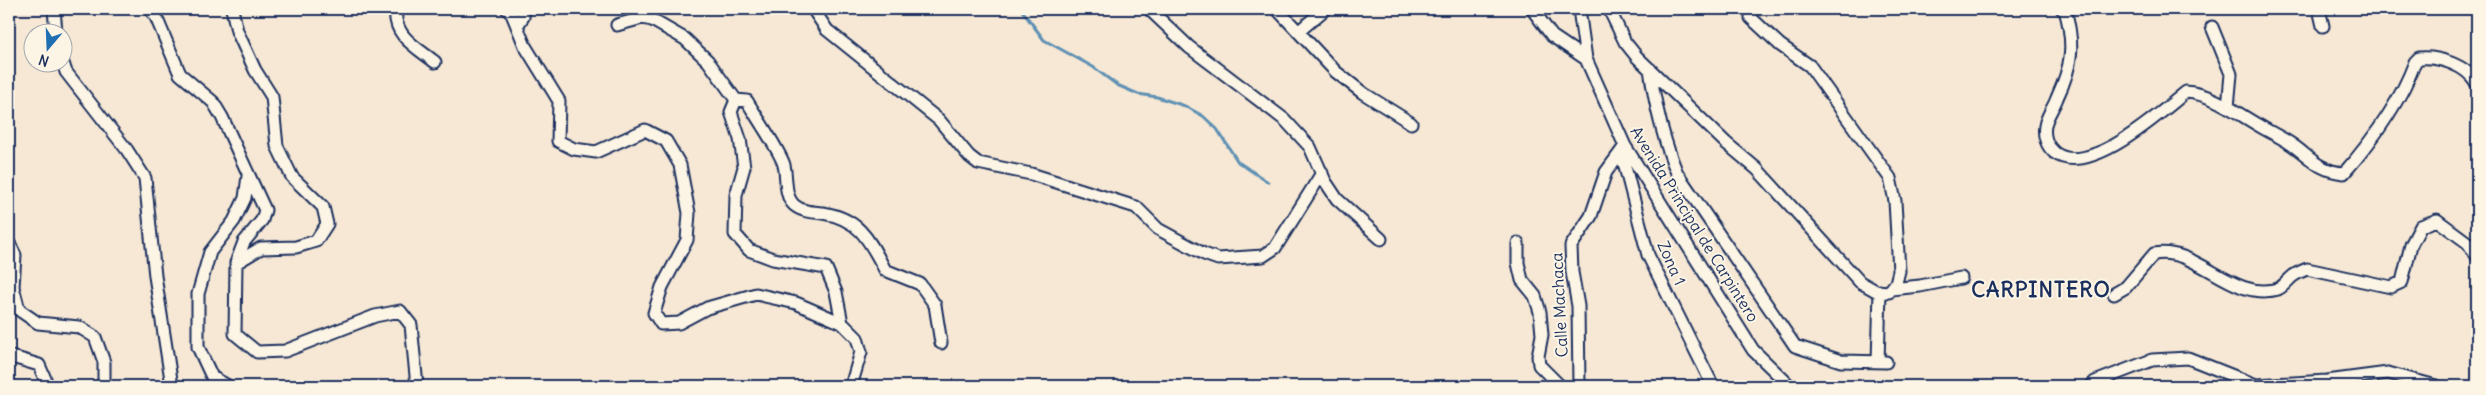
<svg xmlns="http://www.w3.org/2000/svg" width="2486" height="395" font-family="Delius,sans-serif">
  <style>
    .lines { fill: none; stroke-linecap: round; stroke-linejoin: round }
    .stream { stroke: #5f90b4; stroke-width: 3 }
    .minor-casing { stroke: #1b2f5e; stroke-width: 15 }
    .minor { stroke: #fcf5e5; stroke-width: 11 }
    .labels { text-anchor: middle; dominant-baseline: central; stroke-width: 4; stroke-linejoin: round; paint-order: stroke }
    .street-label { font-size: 16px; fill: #1b2f5e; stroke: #fcf5e5 }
    .district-label { font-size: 21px; font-weight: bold; letter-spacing: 1px; fill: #1b2f5e; stroke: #fcf5e5 }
  </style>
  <rect width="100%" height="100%" fill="#f6e8d4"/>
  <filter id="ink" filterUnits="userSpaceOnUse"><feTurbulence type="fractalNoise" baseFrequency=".02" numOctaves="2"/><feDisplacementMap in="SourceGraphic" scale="10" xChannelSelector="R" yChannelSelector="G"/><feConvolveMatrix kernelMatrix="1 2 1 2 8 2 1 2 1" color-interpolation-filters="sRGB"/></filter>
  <g filter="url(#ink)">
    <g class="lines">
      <path class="stream" d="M 1021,9 L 1044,40 L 1093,67 L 1117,85 L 1138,94 L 1157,97 L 1185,106 L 1203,116 L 1217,129 L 1238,162 L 1268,182"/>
      <defs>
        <path id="minor" d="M 54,9 L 56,32
          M 150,9 L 156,17 L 180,74 L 213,102 L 222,117 L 265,210 L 262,220 L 244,242 L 236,263
          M 232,9 L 237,31 L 255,70 L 272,97 L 277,146 L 292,177 L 323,207 L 327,224 L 316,241 L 296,247 L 261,248 L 236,263 L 235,334 L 257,352 L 285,351 L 375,316 L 400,311 L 411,325 L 417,386
          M 396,9 C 392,35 416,47 435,62
          M 507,9 L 512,14 L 525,46 L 559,101 L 558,141 L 574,149 L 596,152 L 645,130 L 666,141 L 680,165 L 689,213 L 687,240 L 662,287 L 654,313 L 661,324 L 679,323 L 707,308 L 756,294 L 796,303 L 842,323 L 857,338 L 861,352 L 851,386
          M 813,9 L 827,30 L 939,120 L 969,156 L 978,163 L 1031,174 L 1136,207 L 1158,229 L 1204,254 L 1218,259 L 1263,256 L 1275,248 L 1322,173
          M 1149,9 L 1189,47 L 1285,120 L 1310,147 L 1325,181 L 1337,199 L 1381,239
          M 1277,9 L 1336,72 L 1363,93 L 1411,123
          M 1532,9 L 1552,36 L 1586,59
          M 1579,9 L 1586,59 L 1625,146 L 1753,350 L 1790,386
          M 1609,9 L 1625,42 L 1637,57 L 1726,143 L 1757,169 L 1860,282 L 1876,291 L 1889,292 L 1896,283 L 1899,271 L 1895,201 L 1890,178 L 1810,66 L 1780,45 L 1751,18 L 1752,9
          M 2062,9 L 2065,10 C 2075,45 2072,66 2057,98 C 2054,107 2046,117 2045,126 C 2043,136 2047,147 2055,153 C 2089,178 2161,112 2186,92 C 2213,94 2235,112 2258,125 C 2268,131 2279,136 2288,142 C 2309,155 2317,171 2344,173 C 2372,141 2400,103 2415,62 L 2419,58 C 2438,56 2467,65 2477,84
          M 2319,9 L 2323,26
          M 617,25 L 642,18 L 652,20 L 685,39 L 708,61 L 736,100
          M 517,26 L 523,17 L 524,9
          M 2212,27 L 2231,74 L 2228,107
          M 1298,32 L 1325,9
          M 62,60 L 66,72 L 127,150 L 145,178 L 155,276 L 172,386
          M 1650,69 C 1655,105 1663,139 1677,173 L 1795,346 L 1841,361 L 1886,362
          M 1625,146 L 1624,163 L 1648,255 L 1713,386
          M 9,243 L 15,255 L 13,287 L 19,310 L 38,323 L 79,327 L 95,337 L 104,362 L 104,386
          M 1518,243 L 1518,263 L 1522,280 L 1535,296 L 1540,312 L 1542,335 L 1538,356 L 1539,365 L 1560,386
          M 1891,289 L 1920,286 L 1961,278
          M 2114,294 L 2126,287 L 2154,254 C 2198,246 2231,302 2278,289 C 2283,287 2288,280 2293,276 C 2297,273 2302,271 2307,269 L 2391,287 L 2402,282 L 2411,245 L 2421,226 L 2437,220 L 2468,243 L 2477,256
          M 842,323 L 836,292 L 826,268 L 773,259 L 749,250 L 735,234 L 736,195 L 744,167 L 740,139 L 731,112 L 736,100 L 747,101 C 755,115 780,151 784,165 C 787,177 784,196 794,205 C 802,212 813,212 823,213 C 860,219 869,240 885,270 L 920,284 L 935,305 L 941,343
          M 9,356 L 39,365 L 48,386
          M 1878,362 L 1880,291
          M 228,386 L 212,377 L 198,347 L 198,294 L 210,252 L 234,221 L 245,198 L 248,176
          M 1579,386 L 1578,306 L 1572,272 L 1571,246 L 1591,216 L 1606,172 L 1625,146
          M 2091,386 L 2095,382 L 2152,360 L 2188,358 L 2256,385 L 2327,381 L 2388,373 L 2436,386"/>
      </defs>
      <use href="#minor" class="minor-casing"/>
      <use href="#minor" class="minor"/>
    </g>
  </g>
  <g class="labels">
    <g class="street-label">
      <text transform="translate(1695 224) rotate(58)">Avenida Principal de Carpintero</text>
      <text transform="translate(1672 263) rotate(66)">Zona 1</text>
      <text transform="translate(1559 305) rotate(-93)">Calle Machaca</text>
    </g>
    <g class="district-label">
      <text x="2041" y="289">CARPINTERO</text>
    </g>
  </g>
  <rect width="2486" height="395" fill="none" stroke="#fcf5e5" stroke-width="30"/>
  <rect x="15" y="15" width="2456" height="365" fill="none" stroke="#1b2f5e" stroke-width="2" filter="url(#ink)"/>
  <g transform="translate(48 48) rotate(199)"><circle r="24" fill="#fcf5e5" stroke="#a2a6af"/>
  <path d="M0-4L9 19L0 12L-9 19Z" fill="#1f6fb2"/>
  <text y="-8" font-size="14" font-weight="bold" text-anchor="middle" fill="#1b2f5e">N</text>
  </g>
</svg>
